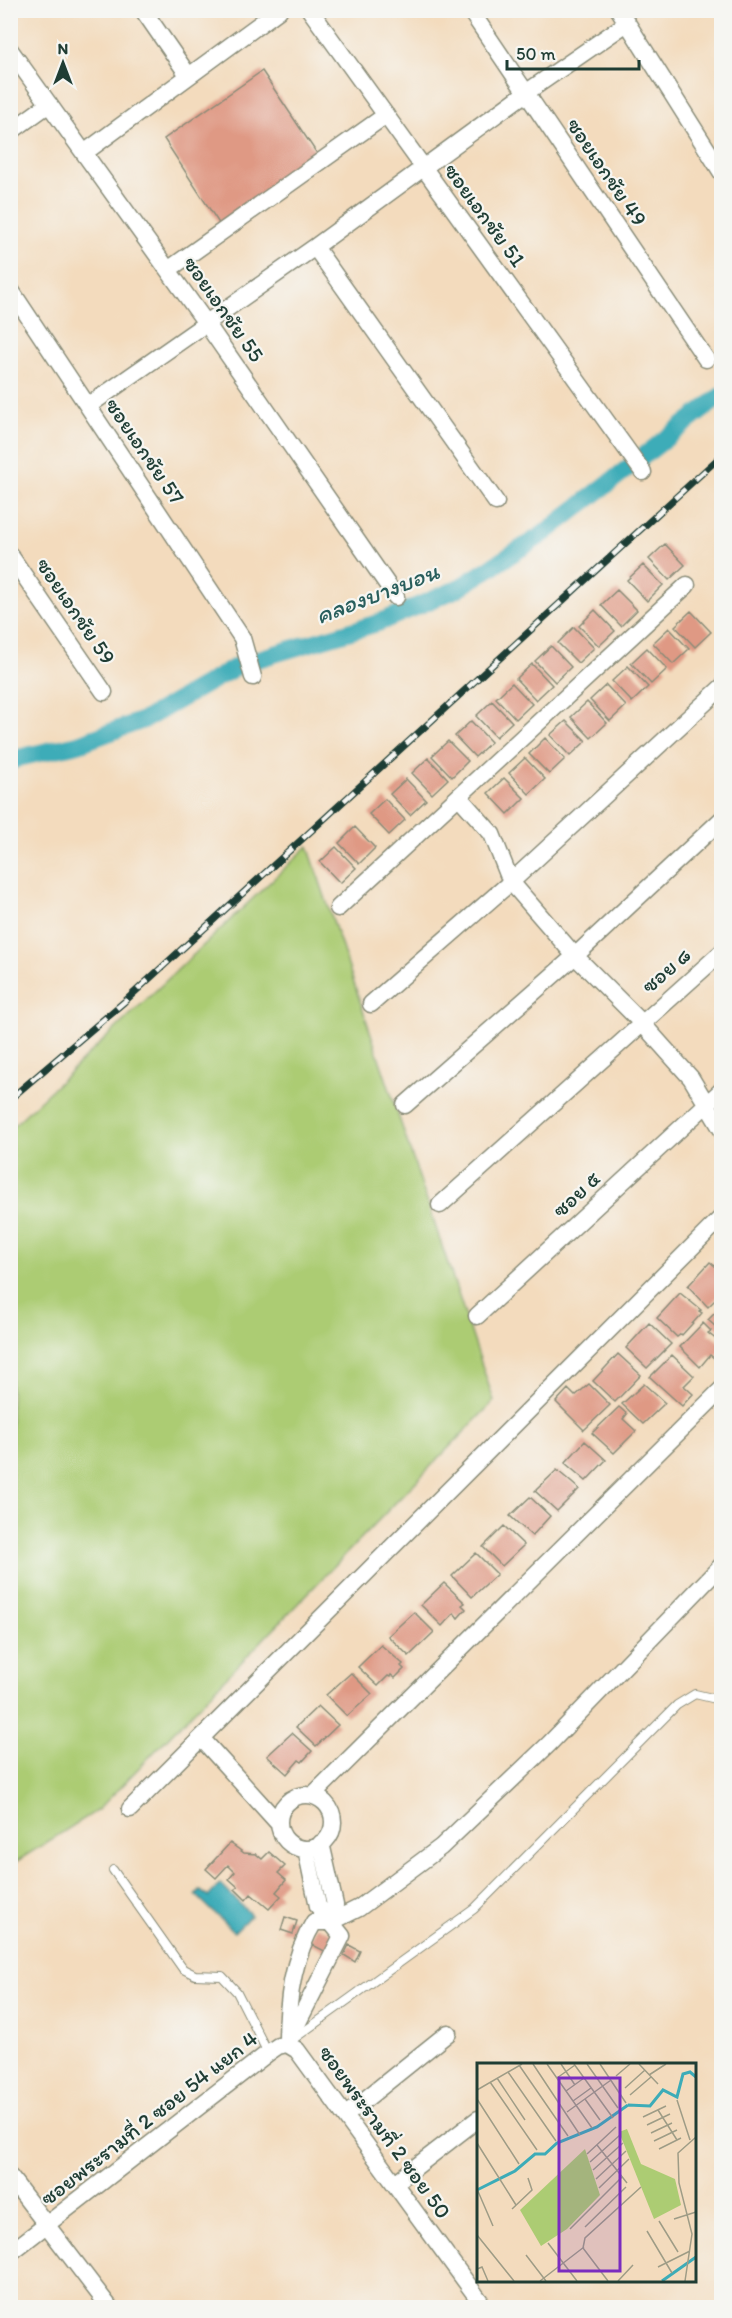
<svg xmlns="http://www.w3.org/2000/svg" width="732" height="2318" font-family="Itim,'Playpen Sans Thai',sans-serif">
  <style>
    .green { fill: #accc73; stroke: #668454; stroke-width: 1.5 }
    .water { fill: #3cacb8; stroke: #2e7476; stroke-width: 1.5 }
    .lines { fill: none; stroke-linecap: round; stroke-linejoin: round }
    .canal { stroke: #3cacb8; stroke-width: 18 }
    .building { fill: #df9984 }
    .lane-casing { stroke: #898c78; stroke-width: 10 }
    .street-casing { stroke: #898c78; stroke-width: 19 }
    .lane { stroke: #fff; stroke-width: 8 }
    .street { stroke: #fff; stroke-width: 16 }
    .rail-casing { stroke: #1f3d34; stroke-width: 7 }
    .rail { stroke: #f6f6f2; stroke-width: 4.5; stroke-dasharray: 14; stroke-linecap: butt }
    .labels { text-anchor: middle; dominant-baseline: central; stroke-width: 4.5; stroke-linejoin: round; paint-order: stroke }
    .street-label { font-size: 22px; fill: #1f3d34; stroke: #f6f6f2 }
    .water-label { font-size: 24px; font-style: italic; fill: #285e5c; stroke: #f6f6f2 }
    .inset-river { fill: none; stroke: #3cacb8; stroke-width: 3 }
    .inset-road { fill: none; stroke: #9e9c86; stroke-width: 1.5 }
    .view { fill: #7b2cbf; fill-opacity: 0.15; stroke: #7b2cbf; stroke-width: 3 }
    .inset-edge { fill: none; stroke: #1f3d34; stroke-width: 3 }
  </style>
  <rect width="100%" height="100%" fill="#f6f6f2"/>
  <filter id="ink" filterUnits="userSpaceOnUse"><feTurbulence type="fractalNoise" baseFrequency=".0167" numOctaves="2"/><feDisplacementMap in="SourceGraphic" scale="12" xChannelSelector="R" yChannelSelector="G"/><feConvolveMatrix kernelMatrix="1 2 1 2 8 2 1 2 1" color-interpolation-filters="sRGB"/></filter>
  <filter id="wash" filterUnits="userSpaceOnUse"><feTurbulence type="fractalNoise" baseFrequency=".008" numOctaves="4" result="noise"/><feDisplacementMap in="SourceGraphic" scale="24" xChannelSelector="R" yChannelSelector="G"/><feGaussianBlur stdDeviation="1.35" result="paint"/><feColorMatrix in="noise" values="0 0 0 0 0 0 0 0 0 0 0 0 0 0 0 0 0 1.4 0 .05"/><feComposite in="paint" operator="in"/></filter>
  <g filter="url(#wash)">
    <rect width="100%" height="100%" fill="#f3dbbd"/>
    <path class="green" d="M 308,846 L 494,1401 L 98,1810 L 11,1865 L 11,1128 Z"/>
    <path class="water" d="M 220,1884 L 251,1915 L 234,1932 L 196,1895 L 200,1890 L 208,1897 Z"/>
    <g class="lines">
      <path class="canal" d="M 10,762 L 18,758 L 78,744 L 146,719 L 241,664 L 378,623 L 457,589 L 542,535 L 722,395"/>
    </g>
    <g id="blocks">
      <path class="building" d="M 262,71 L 318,155 L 220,225 L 164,139 Z
        M 665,544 L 685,565 L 669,580 L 649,559 Z
        M 643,565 L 663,585 L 647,601 L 627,580 Z
        M 617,590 L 637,610 L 621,626 L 601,605 Z
        M 595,610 L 615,631 L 599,646 L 579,626 Z
        M 691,611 L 711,632 L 695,647 L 675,626 Z
        M 574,627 L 594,648 L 578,663 L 558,643 Z
        M 669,628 L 689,649 L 673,664 L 653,643 Z
        M 551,646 L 571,667 L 555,682 L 535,661 Z
        M 647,648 L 667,669 L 651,684 L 631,663 Z
        M 532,664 L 552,685 L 536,700 L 516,679 Z
        M 628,666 L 648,687 L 632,702 L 612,681 Z
        M 512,683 L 532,704 L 516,719 L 496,698 Z
        M 606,685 L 626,706 L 610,721 L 590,700 Z
        M 492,701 L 512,722 L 496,737 L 476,716 Z
        M 587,702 L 607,723 L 591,738 L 571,717 Z
        M 471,721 L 491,742 L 475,757 L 455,736 Z
        M 566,721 L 586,741 L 570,756 L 550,735 Z
        M 545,738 L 565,759 L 549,774 L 529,754 Z
        M 448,741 L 468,761 L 452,777 L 432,756 Z
        M 428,758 L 448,779 L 432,794 L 412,773 Z
        M 525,758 L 545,779 L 529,794 L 509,773 Z
        M 504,778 L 524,798 L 508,814 L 488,793 Z
        M 406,779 L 426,800 L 410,815 L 390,794 Z
        M 385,799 L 405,820 L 389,835 L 369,814 Z
        M 355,827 L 375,848 L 359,864 L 339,843 Z
        M 336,847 L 356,868 L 340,883 L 320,862 Z
        M 710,1262 L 722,1272 L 722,1293 L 708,1307 L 688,1286 Z
        M 680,1293 L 701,1310 L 699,1311 L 702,1313 L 682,1335 L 681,1334 L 677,1337 L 657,1318 Z
        M 722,1306 L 722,1332 L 708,1320 Z
        M 649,1323 L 671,1344 L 647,1368 L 626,1348 Z
        M 703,1323 L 711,1331 L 708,1333 L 722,1344 L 722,1351 L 714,1358 L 710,1355 L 700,1367 L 680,1347 Z
        M 618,1354 L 641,1375 L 615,1402 L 593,1381 Z
        M 672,1355 L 694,1376 L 684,1386 L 693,1394 L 682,1406 L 650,1377 Z
        M 589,1384 L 610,1405 L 584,1430 L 556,1402 L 568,1389 L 575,1396 Z
        M 644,1384 L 665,1403 L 643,1424 L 622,1404 Z
        M 619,1407 L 627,1414 L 623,1419 L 636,1431 L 614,1453 L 592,1433 Z
        M 585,1441 L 606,1460 L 586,1481 L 565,1463 Z
        M 557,1470 L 579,1489 L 557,1511 L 535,1491 Z
        M 530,1497 L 550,1516 L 532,1536 L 510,1516 Z
        M 504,1526 L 524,1545 L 502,1566 L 483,1547 Z
        M 476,1553 L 497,1574 L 472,1597 L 452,1576 Z
        M 444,1583 L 465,1603 L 462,1605 L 466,1609 L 458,1618 L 454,1613 L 442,1626 L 421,1605 Z
        M 414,1612 L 434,1632 L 409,1656 L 388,1636 Z
        M 381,1645 L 403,1664 L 401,1666 L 404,1669 L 395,1678 L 391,1675 L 390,1677 L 388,1676 L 378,1686 L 358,1667 Z
        M 351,1673 L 372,1694 L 347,1716 L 326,1695 Z
        M 318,1706 L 338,1725 L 316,1746 L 296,1727 Z
        M 292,1733 L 312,1751 L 302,1762 L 299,1760 L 287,1774 L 267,1756 Z
        M 230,1843 L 244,1853 L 256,1854 L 262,1859 L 269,1852 L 285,1866 L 278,1873 L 286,1880 L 276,1892 L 281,1896 L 269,1909 L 251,1894 L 246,1900 L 235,1889 L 238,1887 L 229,1879 L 235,1872 L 228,1865 L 216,1878 L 206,1869 Z
        M 285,1917 L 297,1921 L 293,1934 L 281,1930 Z
        M 317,1926 L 336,1936 L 328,1953 L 309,1943 Z
        M 349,1945 L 360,1951 L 355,1962 L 344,1955 Z"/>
    </g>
  </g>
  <g filter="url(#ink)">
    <use href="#blocks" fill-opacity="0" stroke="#898c78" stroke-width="1.5"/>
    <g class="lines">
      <defs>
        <path id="lane" d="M 113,1870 L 183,1969 L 195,1975 L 222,1976 L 237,1992 L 268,2053
          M 295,2038 L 474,1909 L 677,1705 L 695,1694 L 716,1699 L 722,1703"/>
        <path id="street" d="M 143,10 L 188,75
          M 310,10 L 643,472
          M 470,10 L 706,359
          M 619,10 L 722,173
          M 10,50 L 206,323 L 396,597
          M 10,132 L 49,104
          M 84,153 L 279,10
          M 315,247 L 496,502
          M 168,270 L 386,115
          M 10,289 L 242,638 L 253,677
          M 88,406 L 315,247 L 527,92 L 627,23
          M 10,555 L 104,692
          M 459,797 L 492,834 L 511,882 L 575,956 L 641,1022 L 691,1078 L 722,1130
          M 338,908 L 687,585
          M 371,1004 L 511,882 L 722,687
          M 405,1105 L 575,956 L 722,819
          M 440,1205 L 722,952
          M 477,1316 L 722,1090
          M 202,1739 L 279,1824
          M 313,1795 L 722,1389
          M279 1822a27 27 0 1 1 54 0a27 27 0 1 1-54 0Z
          M 130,1809 L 722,1217
          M 321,1843 L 335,1905 L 331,1922
          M 290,2038 L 342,1936 L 318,1906 L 306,1849
          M 287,2044 C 287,2002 292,1958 314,1922 L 331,1922 L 359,1908 L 441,1847 L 549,1744 L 722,1565
          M 287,2044 L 297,2050 L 485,2308
          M 346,2115 L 448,2033
          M 10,2177 L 110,2308
          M 395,2183 L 478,2119
          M 10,2253 L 268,2053 L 278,2046 L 287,2044"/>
      </defs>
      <use href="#lane" class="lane-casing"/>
      <use href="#street" class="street-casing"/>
      <use href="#lane" class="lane"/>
      <use href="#street" class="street"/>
      <defs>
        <path id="rail" d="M 10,1099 L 124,1002 L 722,455"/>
      </defs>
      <use href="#rail" class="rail-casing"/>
      <use href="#rail" class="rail"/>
    </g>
  </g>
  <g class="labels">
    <g class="street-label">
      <text transform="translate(607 172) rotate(56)">ซอยเอกชัย 49</text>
      <text transform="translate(485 215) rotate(54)">ซอยเอกชัย 51</text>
      <text transform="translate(224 309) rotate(55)">ซอยเอกชัย 55</text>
      <text transform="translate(145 451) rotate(56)">ซอยเอกชัย 57</text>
      <text transform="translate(76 611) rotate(56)">ซอยเอกชัย 59</text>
      <text transform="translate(666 970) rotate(-41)">ซอย ๘</text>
      <text transform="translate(576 1194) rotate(-43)">ซอย ๕</text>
      <text transform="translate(149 2118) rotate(-38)">ซอยพระรามที่ 2 ซอย 54 แยก 4</text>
      <text transform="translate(385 2132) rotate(54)">ซอยพระรามที่ 2 ซอย 50</text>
    </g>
    <g class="water-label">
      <text transform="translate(377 593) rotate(-21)">คลองบางบอน</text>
    </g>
  </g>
  <g transform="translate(477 2063)">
    <rect width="219" height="219" fill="#f3dbbd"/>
    <path d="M 150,66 L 164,101 L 198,116 L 204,142 L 177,156 L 142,69 ZM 108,86 L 123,132 L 90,166 L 64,183 L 43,147 Z" fill="#accc73"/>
    <path class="inset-river" d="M 151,42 L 173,43 L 186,27 L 200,34 L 206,11 L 213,9 L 219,14M 0,127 L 38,108 L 58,91 L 68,91 L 80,80 L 120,64 L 151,42M 185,218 L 219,194"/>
    <path class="inset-road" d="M 56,1 L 103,72M 70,1 L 115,65M 84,1 L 98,22M 97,1 L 136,55M 110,1 L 141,45M 123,1 L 149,40M 162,1 L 181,21M 42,2 L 91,73M 31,9 L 79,78M 172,12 L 189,1M 139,13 L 153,1M 20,15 L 48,57M 80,15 L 98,2M 13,19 L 60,87M 148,25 L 168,7M 0,27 L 45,1M 89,28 L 107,15M 153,32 L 174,14M 0,36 L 42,101M 108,36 L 123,57M 200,37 L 213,77M 96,38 L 114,25M 181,47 L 200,77M 90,49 L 134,17M 166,54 L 189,43M 170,62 L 193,51M 174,70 L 195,60M 177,78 L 200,67M 0,80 L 39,142M 120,82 L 150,120M 182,86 L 204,75M 110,91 L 139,64M 113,99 L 143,72M 116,107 L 146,80M 119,116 L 149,88M 122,125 L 152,96M 0,126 L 16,163M 35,146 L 55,127 L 51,115M 197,156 L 219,149M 182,158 L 201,189M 108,164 L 149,124M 93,166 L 145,114M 170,168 L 195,210M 0,172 L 37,218M 71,180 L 100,218M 106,185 L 108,175 L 164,124M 106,185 L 131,218M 49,192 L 69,218M 181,204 L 213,188M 0,206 L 5,204 L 11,218M 63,218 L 107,184M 141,218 L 156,202M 208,218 L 215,171 L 202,120 L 201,90 L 219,74"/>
    <path class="view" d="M 82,15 L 143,15 L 143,208 L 82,208 Z"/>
    <rect width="219" height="219" class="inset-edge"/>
  </g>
  <rect width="732" height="2318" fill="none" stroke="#f6f6f2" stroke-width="36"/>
  <g transform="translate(63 63)" stroke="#f6f6f2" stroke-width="4.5" paint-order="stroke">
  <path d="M0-4.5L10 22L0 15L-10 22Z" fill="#1f3d34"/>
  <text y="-9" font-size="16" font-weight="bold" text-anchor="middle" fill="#1f3d34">N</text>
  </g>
  <path d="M507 60v9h132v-9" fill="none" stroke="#1f3d34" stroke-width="3"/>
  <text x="516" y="60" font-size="18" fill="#1f3d34" stroke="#f6f6f2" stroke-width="4.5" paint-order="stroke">50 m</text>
</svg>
